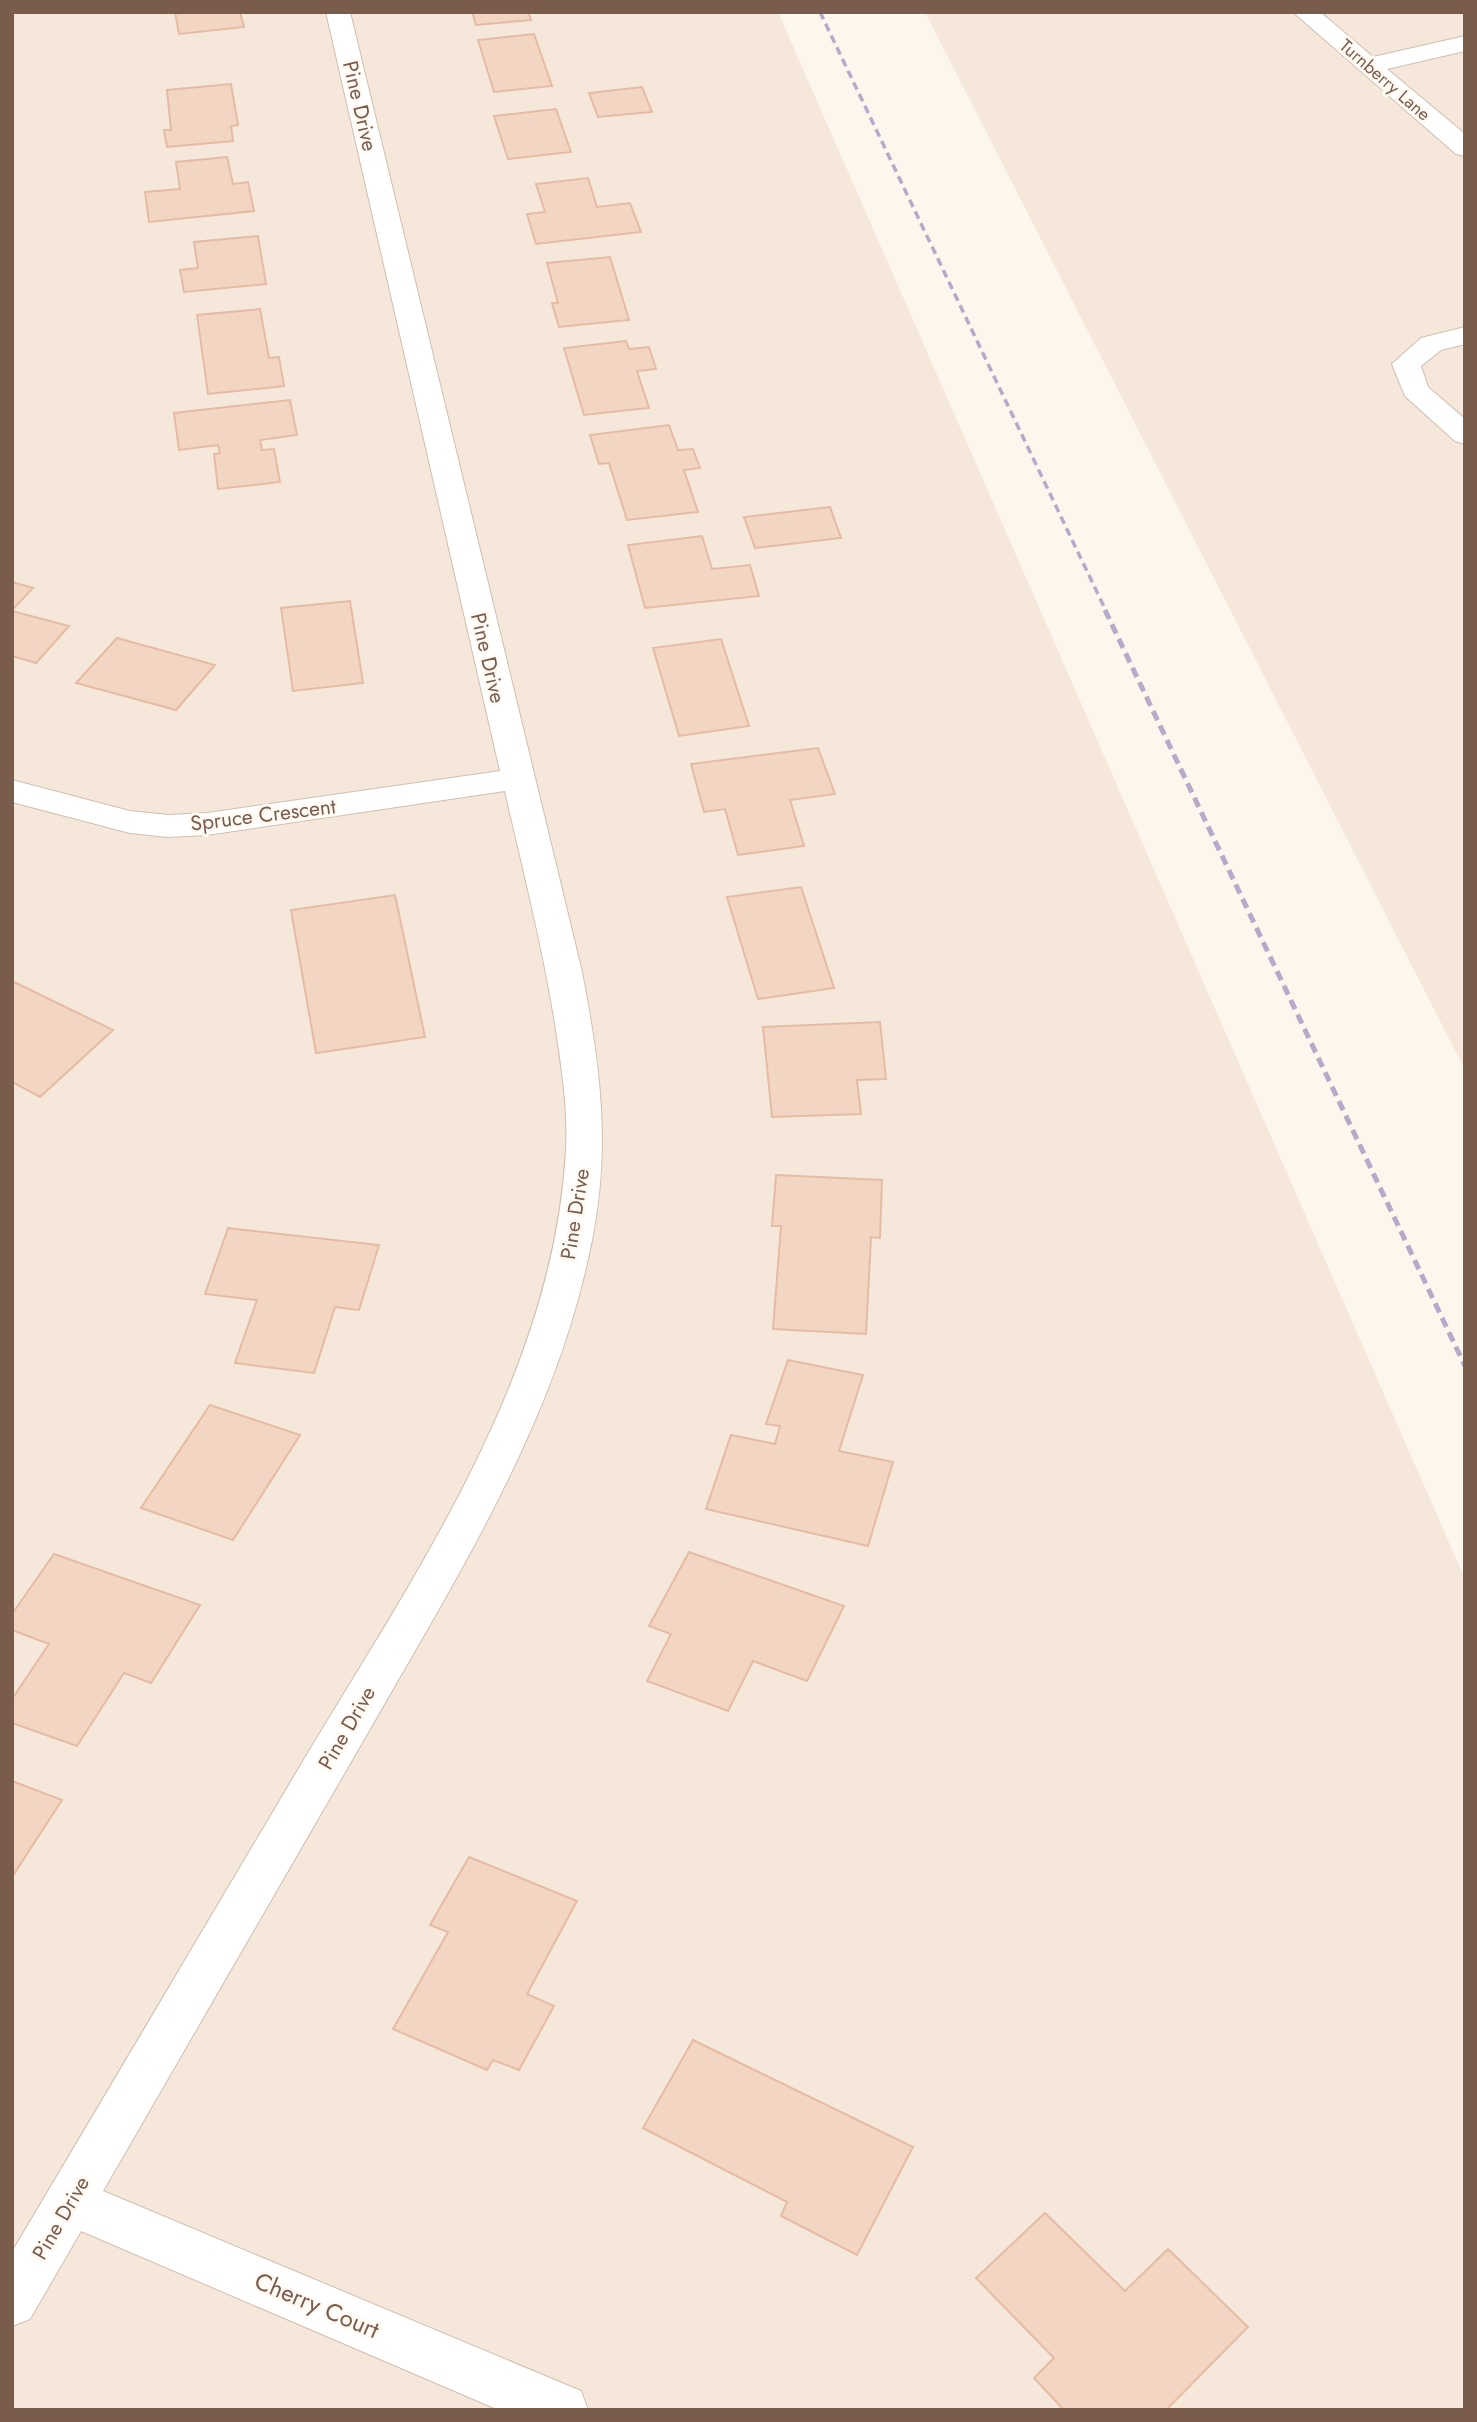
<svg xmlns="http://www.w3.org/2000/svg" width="1477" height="2422" font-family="Jost,sans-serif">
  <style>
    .residential { fill: #f5e8da }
    .building { fill: #f3d5c3; stroke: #e6bba3; stroke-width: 2 }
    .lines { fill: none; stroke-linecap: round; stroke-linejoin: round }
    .minor-casing { stroke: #d1beb0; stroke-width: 2 }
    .minor { fill: #fff; fill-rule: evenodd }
    .rail-far1 { stroke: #b9a8c9; stroke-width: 3.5; stroke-dasharray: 8 5; stroke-linecap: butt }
    .rail { stroke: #b9a8c9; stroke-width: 5; stroke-dasharray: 10 6; stroke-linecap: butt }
    .labels { text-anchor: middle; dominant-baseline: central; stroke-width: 6; stroke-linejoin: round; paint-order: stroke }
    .far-street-label { font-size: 18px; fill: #7a5c4d; stroke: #fffaf3 }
    .street-label { font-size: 21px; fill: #7a5c4d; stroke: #fffaf3 }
    .near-street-label { font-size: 24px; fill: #7a5c4d; stroke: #fffaf3 }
  </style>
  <rect width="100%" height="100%" fill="#fdf6ec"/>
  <path class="residential" d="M 12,12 L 778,12 L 1465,1579 L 1465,2410 L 12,2410 Z
    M 925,12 L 1465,12 L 1465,1070 Z"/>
  <path class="building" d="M 175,12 L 240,12 L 244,27 L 179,34 Z
    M 472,12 L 528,12 L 531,20 L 476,25 Z
    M 534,34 L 552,86 L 494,92 L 478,40 Z
    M 231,84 L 238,125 L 231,126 L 233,141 L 167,147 L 164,130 L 171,130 L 167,90 Z
    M 642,87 L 652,112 L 598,117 L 589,93 Z
    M 556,109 L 571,152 L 508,159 L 494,116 Z
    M 227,157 L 233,184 L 248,182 L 254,211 L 149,222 L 145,192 L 180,189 L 176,162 Z
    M 588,178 L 597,207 L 630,203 L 641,232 L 536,244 L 527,214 L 545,212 L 536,184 Z
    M 258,236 L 266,284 L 184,292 L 180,270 L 198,268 L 194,242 Z
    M 610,257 L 629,320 L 559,327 L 552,303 L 558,303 L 547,263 Z
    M 260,309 L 269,358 L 279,357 L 284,386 L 208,394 L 197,315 Z
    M 626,341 L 629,349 L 649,347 L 656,369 L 637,371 L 649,408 L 584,415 L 564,348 Z
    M 290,400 L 297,435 L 260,440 L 262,450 L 274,449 L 280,482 L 218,489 L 214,454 L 220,453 L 218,445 L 179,450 L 174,413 Z
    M 669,425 L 678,450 L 693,449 L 700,468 L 684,470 L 698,512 L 627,520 L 609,463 L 599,464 L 590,435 Z
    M 830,507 L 841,538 L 755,548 L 744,517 Z
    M 702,536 L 712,569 L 750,565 L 759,596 L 645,608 L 628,545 Z
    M 12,582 L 33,588 L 12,610 Z
    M 350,601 L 363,683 L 293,691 L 281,608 Z
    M 12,611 L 69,626 L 36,663 L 12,656 Z
    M 117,638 L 215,665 L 176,710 L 76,683 Z
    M 721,639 L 749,726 L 679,736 L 653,648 Z
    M 818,748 L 835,794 L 790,800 L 804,846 L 738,855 L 725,809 L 704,812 L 691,764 Z
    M 801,887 L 834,988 L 758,999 L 727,897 Z
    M 395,895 L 425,1037 L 316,1053 L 291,910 Z
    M 12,981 L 113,1030 L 40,1097 L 12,1082 Z
    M 880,1022 L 886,1079 L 857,1080 L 861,1114 L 772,1117 L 763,1027 Z
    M 776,1175 L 882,1180 L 880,1238 L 871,1237 L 866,1334 L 773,1329 L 781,1226 L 772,1226 Z
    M 228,1228 L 379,1245 L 359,1310 L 335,1307 L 314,1373 L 235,1363 L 257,1300 L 205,1294 Z
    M 788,1360 L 863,1375 L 839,1451 L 893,1462 L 868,1546 L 706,1509 L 731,1435 L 775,1444 L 780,1426 L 766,1424 Z
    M 210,1405 L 300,1435 L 233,1540 L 141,1508 Z
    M 689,1552 L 844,1606 L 807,1681 L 753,1661 L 728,1711 L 647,1681 L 671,1634 L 649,1626 Z
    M 54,1554 L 200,1605 L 151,1683 L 124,1673 L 77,1746 L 12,1723 L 12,1699 L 49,1644 L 12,1630 L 12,1614 Z
    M 12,1781 L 62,1800 L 12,1877 Z
    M 469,1857 L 577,1901 L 527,1994 L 554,2006 L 519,2070 L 493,2060 L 487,2070 L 393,2029 L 448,1932 L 430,1925 Z
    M 693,2040 L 913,2147 L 857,2255 L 781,2216 L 787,2202 L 643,2128 Z
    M 1045,2213 L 1125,2291 L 1168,2249 L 1248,2327 L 1166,2410 L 1064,2410 L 1034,2378 L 1054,2358 L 976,2278 Z"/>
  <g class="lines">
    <defs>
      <path id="minor" d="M 326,12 L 350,12 L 582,972 C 600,1066 611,1144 592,1240 C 558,1417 458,1575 370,1729 C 281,1883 192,2037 103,2191 L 581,2391 L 588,2410 L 499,2410 L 81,2231 L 30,2319 L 12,2326 L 12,2252 C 107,2092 202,1932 296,1773 C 410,1581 554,1379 566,1149 C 568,1114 563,1078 558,1044 C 546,959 524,875 505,791 L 207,835 L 168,837 L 130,833 L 12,802 L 12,780 L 130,811 L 168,815 L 207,813 L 500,771 Z
        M 1293,12 L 1320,12 L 1373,57 L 1465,36 L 1465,51 L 1387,69 L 1465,134 L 1465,156 L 1456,154 Z
        M 1465,327 L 1465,344 L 1441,350 L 1421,366 L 1428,387 L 1465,419 L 1465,444 L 1455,441 L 1405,396 L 1392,364 L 1421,338 Z"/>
    </defs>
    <use href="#minor" class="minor-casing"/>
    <use href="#minor" class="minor"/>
    <path class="rail-far1" d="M 820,12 L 1106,611"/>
    <path class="rail" d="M 1105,610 L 1465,1366"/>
  </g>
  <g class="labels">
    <g class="far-street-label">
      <text transform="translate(1385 80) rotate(41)">Turnberry Lane</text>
    </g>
    <g class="street-label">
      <text transform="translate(360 106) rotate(77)">Pine Drive</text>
      <text transform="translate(488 658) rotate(77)">Pine Drive</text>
      <text transform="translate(263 815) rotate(-7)">Spruce Crescent</text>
      <text transform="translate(575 1214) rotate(-81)">Pine Drive</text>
      <text transform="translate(347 1728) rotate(-60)">Pine Drive</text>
      <text transform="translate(61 2218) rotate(-60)">Pine Drive</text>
    </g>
    <g class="near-street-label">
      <text transform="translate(317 2305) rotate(23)">Cherry Court</text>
    </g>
  </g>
  <rect width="1477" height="2422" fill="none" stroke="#7a5c4d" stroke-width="28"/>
</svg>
